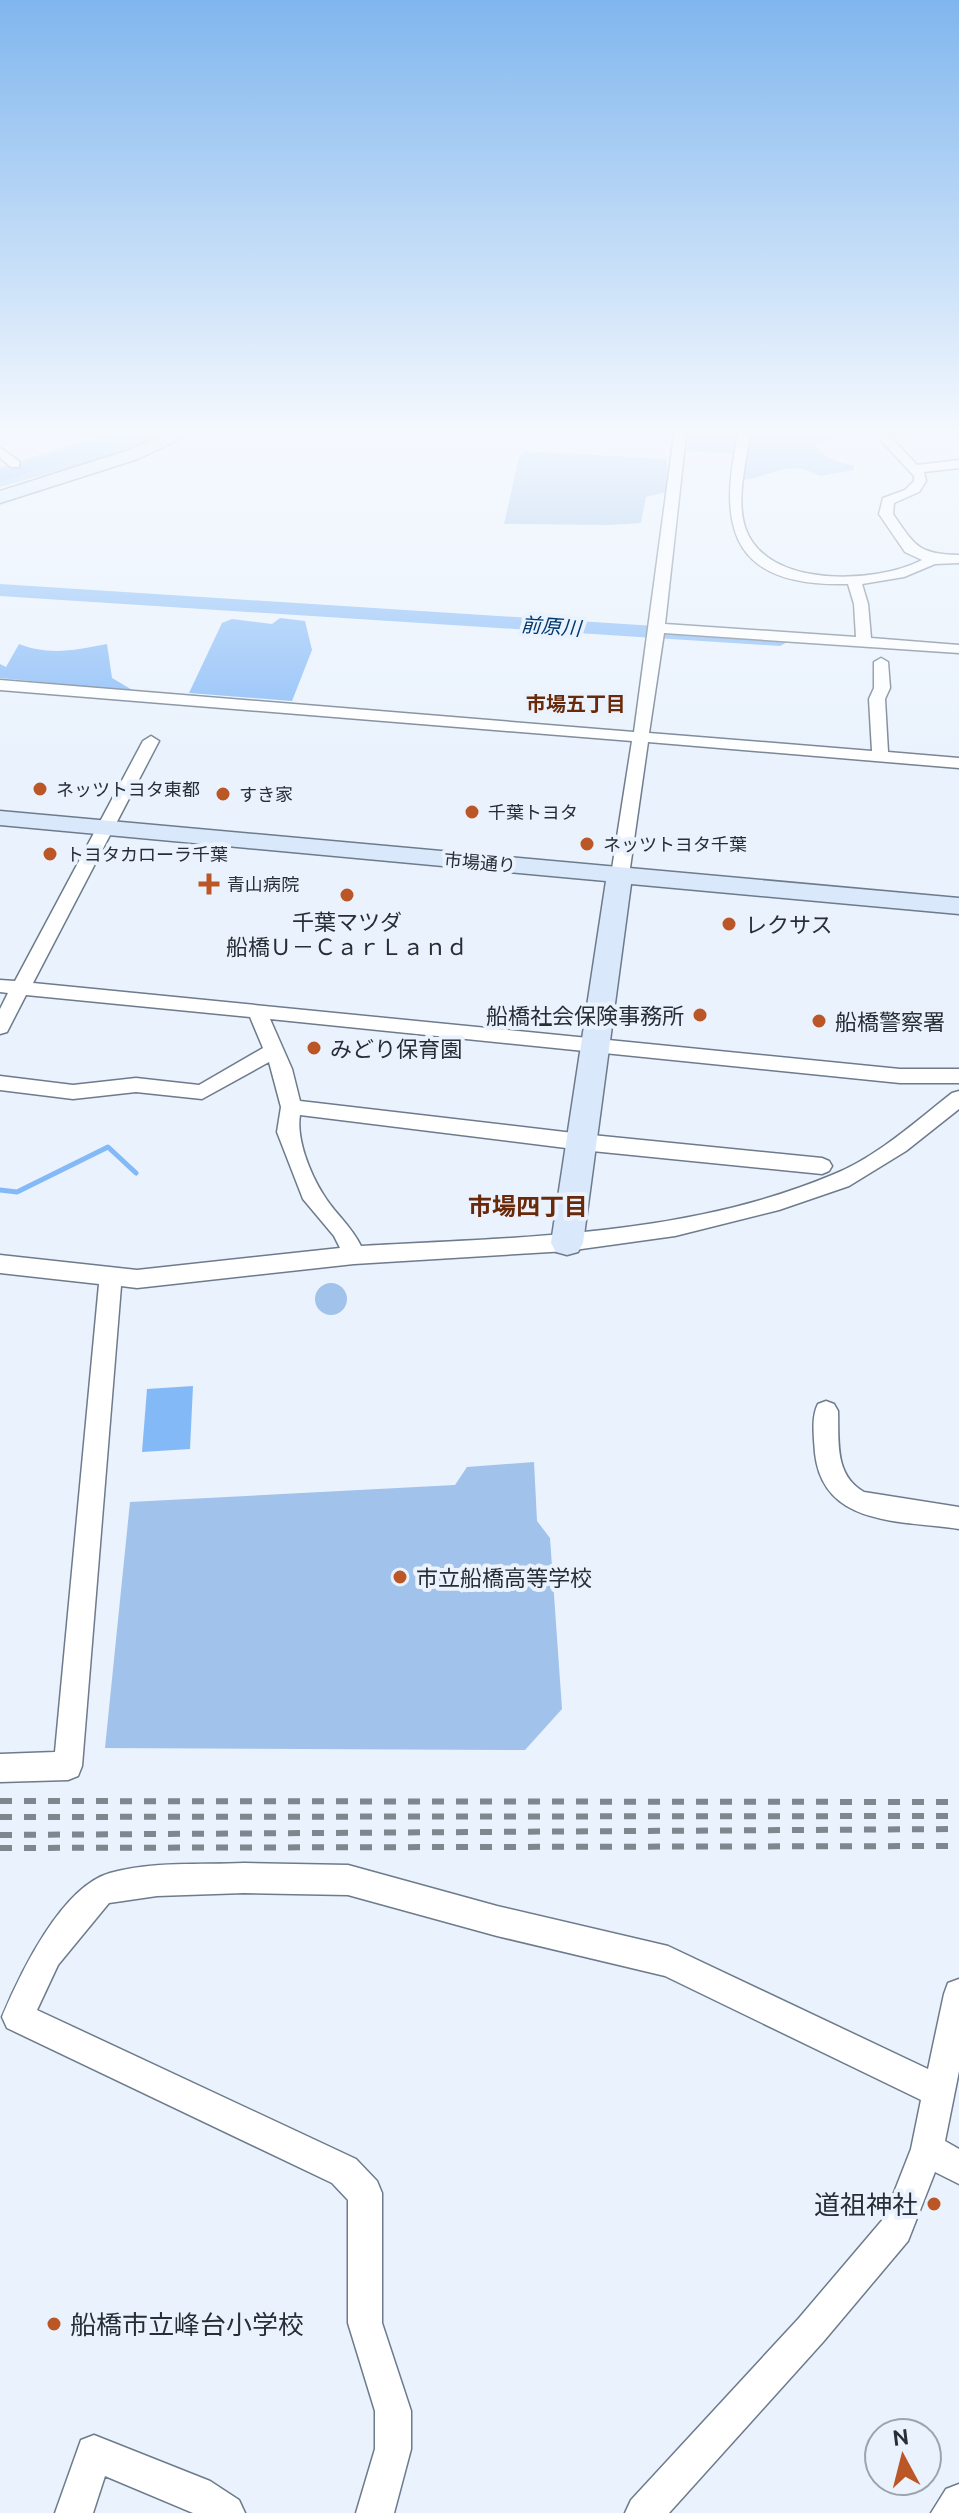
<svg xmlns="http://www.w3.org/2000/svg" width="959" height="2513" font-family="Ubuntu,'Noto Sans JP',sans-serif">
  <style>
    .green { fill: #a0c2eb }
    .forest { fill: #97c1f3 }
    .water { fill: #84b9f7 }
    .lines { fill: none; stroke-linecap: round; stroke-linejoin: round }
    .stream { stroke: #84b9f7; stroke-width: 5 }
    .river { fill: #84b9f7; fill-rule: evenodd }
    .street-casing { stroke: #6d7b8b; stroke-width: 3 }
    .secondary-casing { stroke: #6d7b8b; stroke-width: 3 }
    .street { fill: #fff; fill-rule: evenodd }
    .secondary { fill: #d9e8fa; fill-rule: evenodd }
    .rail { stroke: #7e868e; stroke-width: 6; stroke-dasharray: 12 12; stroke-linecap: butt }
    .poi-dot { fill: #bb5626; stroke: #e9f2fd; stroke-width: 3 }
    .labels { text-anchor: middle; dominant-baseline: central; stroke-width: 8; stroke-linejoin: round; paint-order: stroke }
    .far-poi-label { font-size: 18px; fill: #282e35; stroke: #e9f2fd; text-anchor: start }
    .far-street-label { font-size: 18px; fill: #282e35; stroke: #e9f2fd }
    .far-water-label { font-size: 20px; font-style: italic; fill: #013a71; stroke: #e9f2fd }
    .far-neighbourhood-label { font-size: 20px; font-weight: bold; fill: #6a2a0a; stroke: #e9f2fd }
    .poi-label { font-size: 22px; fill: #282e35; stroke: #e9f2fd; text-anchor: start }
    .neighbourhood-label { font-size: 24px; font-weight: bold; fill: #6a2a0a; stroke: #e9f2fd }
    .near-poi-label { font-size: 26px; fill: #282e35; stroke: #e9f2fd; text-anchor: end }
  </style>
  <rect width="100%" height="100%" fill="#e9f2fd"/>
  <path class="green" d="M 104,435 L 166,435 L 114,455 L 0,487 L 0,467 Z
    M 687,435 L 739,435 L 734,454 L 686,451 Z
    M 525,451 L 667,459 L 666,492 L 646,497 L 641,523 L 610,525 L 504,524 L 519,457 Z
    M315 1299a16 16 0 1 1 32 0a16 16 0 1 1-32 0Z
    M 534,1462 L 537,1521 L 550,1538 L 562,1709 L 525,1750 L 105,1748 L 130,1502 L 455,1485 L 467,1467 Z"/>
  <path class="forest" d="M 748,435 L 829,435 L 831,439 L 815,444 C 823,457 839,464 854,465 L 854,470 L 820,476 C 788,458 773,476 743,480 Z"/>
  <path class="water" d="M 280,618 L 305,621 L 312,650 L 292,701 L 189,693 L 222,623 L 232,619 L 272,624 Z
    M 19,644 C 50,656 75,650 107,644 L 112,678 L 134,691 L 0,678 L 0,664 L 6,667 Z
    M 193,1386 L 190,1449 L 142,1452 L 147,1389 Z"/>
  <g class="lines">
    <path class="stream" d="M 0,1190 L 17,1192 L 108,1147 L 136,1173"/>
    <path class="river" d="M 113,435 L 139,435 L 136,439 L 0,482 L 0,470 Z
      M 0,584 L 780,634 L 791,640 L 780,646 L 0,596 Z"/>
    <defs>
      <path id="street" d="M 674,435 L 686,435 L 665,624 L 856,637 L 854,604 L 848,584 C 736,587 716,534 738,435 L 750,435 C 746,463 736,499 745,527 C 765,589 876,584 922,560 L 905,552 L 879,514 L 883,498 L 905,490 L 914,481 L 914,476 L 876,435 L 889,435 L 917,465 L 959,460 L 959,468 L 924,472 L 926,481 L 919,492 L 894,503 L 893,514 C 915,546 918,554 959,555 L 959,563 L 935,564 L 904,577 L 862,584 L 868,604 L 871,638 L 959,645 L 959,653 L 664,633 L 649,733 L 872,751 L 869,699 L 874,688 L 874,662 L 881,658 L 888,662 L 890,688 L 885,699 L 888,752 L 959,758 L 959,768 L 648,742 L 629,875 L 620,880 L 611,875 L 632,741 L 0,690 L 0,680 L 634,732 Z
        M 0,448 L 19,461 L 19,467 L 11,467 L 0,458 Z
        M 151,736 L 159,741 L 33,983 L 900,1069 L 959,1069 L 959,1083 L 900,1083 L 270,1019 L 292,1069 L 300,1101 L 582,1134 L 822,1158 L 829,1161 L 832,1166 L 829,1171 L 822,1174 L 582,1150 L 300,1115 C 296,1139 310,1173 323,1194 C 335,1214 350,1224 361,1246 C 518,1237 684,1237 832,1175 C 877,1157 915,1122 952,1093 L 959,1091 L 959,1109 L 906,1151 L 849,1186 L 779,1210 L 675,1236 L 567,1251 L 354,1264 L 137,1288 L 121,1286 L 82,1766 L 78,1776 L 68,1780 L 0,1782 L 0,1754 L 55,1752 L 99,1284 L 0,1273 L 0,1255 L 137,1270 L 340,1248 L 334,1236 L 303,1199 L 277,1132 L 281,1107 L 269,1062 L 202,1099 L 136,1092 L 73,1099 L 0,1090 L 0,1076 L 73,1085 L 136,1078 L 199,1085 L 263,1048 L 250,1017 L 26,995 L 7,1032 L 0,1034 L 0,1009 L 8,993 L 0,992 L 0,980 L 15,981 L 143,741 Z
        M 826,1401 L 834,1404 L 838,1411 C 839,1441 834,1475 864,1492 L 959,1507 L 959,1529 C 901,1520 823,1527 815,1453 C 814,1438 811,1417 818,1404 Z
        M 244,1863 L 348,1865 L 497,1906 L 668,1946 L 928,2069 L 944,1994 L 948,1983 L 959,1979 L 959,2071 L 945,2141 L 959,2149 L 959,2184 L 935,2172 L 908,2241 L 823,2342 L 669,2513 L 625,2513 L 631,2500 L 799,2318 L 884,2218 L 911,2149 L 921,2100 L 665,1976 L 497,1936 L 348,1895 L 244,1893 L 157,1896 L 109,1903 L 58,1965 L 37,2010 L 356,2159 L 377,2181 L 382,2193 L 382,2323 L 411,2411 L 411,2449 L 394,2513 L 356,2513 L 375,2449 L 375,2411 L 348,2323 L 348,2200 L 332,2183 L 7,2028 L 2,2017 C 20,1974 61,1887 110,1873 C 152,1861 200,1865 244,1863 Z
        M 94,2435 L 210,2481 L 239,2500 L 245,2513 L 193,2513 L 105,2476 L 93,2513 L 55,2513 L 81,2440 Z
        M 959,2484 L 959,2513 L 931,2513 L 946,2489 Z"/>
      <path id="secondary" d="M 164,435 L 188,435 L 138,459 L 0,503 L 0,491 L 126,451 Z
        M 0,811 L 959,898 L 959,914 L 631,884 L 583,1243 L 578,1252 L 567,1255 L 556,1252 L 551,1243 L 606,881 L 0,825 Z"/>
    </defs>
    <use href="#street" class="street-casing"/>
    <use href="#secondary" class="secondary-casing"/>
    <use href="#street" class="street"/>
    <use href="#secondary" class="secondary"/>
    <path class="rail" d="M 0,1801 L 959,1802
      M 0,1817 L 959,1816
      M 0,1835 L 959,1829
      M 0,1848 L 959,1846"/>
  </g>
  <linearGradient id="sky" x2="0" y2="1"><stop stop-color="#80b6ee"/><stop offset="0.55" stop-color="#f5f9fe"/><stop offset="1" stop-color="#f5f9fe" stop-opacity="0"/></linearGradient>
  <rect width="959" height="787" fill="url(#sky)"/>
  <g class="poi-dot">
    <circle cx="40" cy="789" r="8"/>
    <circle cx="223" cy="794" r="8"/>
    <circle cx="472" cy="812" r="8"/>
    <circle cx="587" cy="844" r="8"/>
    <circle cx="50" cy="854" r="8"/>
    <path d="M205 872h8v8h8v8h-8v8h-8v-8h-8v-8h8z"/>
    <circle cx="347" cy="895" r="8"/>
    <circle cx="729" cy="924" r="8"/>
    <circle cx="700" cy="1015" r="8"/>
    <circle cx="819" cy="1021" r="8"/>
    <circle cx="314" cy="1048" r="8"/>
    <circle cx="400" cy="1577" r="8"/>
    <circle cx="934" cy="2204" r="8"/>
    <circle cx="54" cy="2324" r="8"/>
  </g>
  <g class="labels">
    <g class="far-poi-label">
      <text x="56" y="789">ネッツトヨタ東都</text>
      <text x="239" y="794">すき家</text>
      <text x="488" y="812">千葉トヨタ</text>
      <text x="603" y="844">ネッツトヨタ千葉</text>
      <text x="66" y="854">トヨタカローラ千葉</text>
      <text x="227" y="884">青山病院</text>
    </g>
    <g class="far-street-label">
      <text transform="translate(480 862) rotate(5)">市場通り</text>
    </g>
    <g class="far-water-label">
      <text transform="translate(551 626) rotate(4)">前原川</text>
    </g>
    <g class="far-neighbourhood-label">
      <text x="576" y="703">市場五丁目</text>
    </g>
    <g class="poi-label">
      <text x="347" y="921" text-anchor="middle">千葉マツダ<tspan x="347" dy="25">船橋Ｕ－ＣａｒＬａｎｄ</tspan></text>
      <text x="745" y="924">レクサス</text>
      <text x="684" y="1015" text-anchor="end">船橋社会保険事務所</text>
      <text x="835" y="1021">船橋警察署</text>
      <text x="330" y="1048">みどり保育園</text>
      <text x="416" y="1577">市立船橋高等学校</text>
    </g>
    <g class="neighbourhood-label">
      <text x="528" y="1206">市場四丁目</text>
    </g>
    <g class="near-poi-label">
      <text x="918" y="2204">道祖神社</text>
      <text x="70" y="2324" text-anchor="start">船橋市立峰台小学校</text>
    </g>
  </g>
  <g transform="translate(903 2457) rotate(353)"><circle r="38" fill="#e9f2fd" stroke="#9ca4ad" stroke-width="2"/>
  <path d="M0-6L14 30L0 20L-14 30Z" fill="#bb5626"/>
  <text y="-12" font-size="22" font-weight="bold" text-anchor="middle" fill="#282e35">N</text>
  </g>
</svg>
